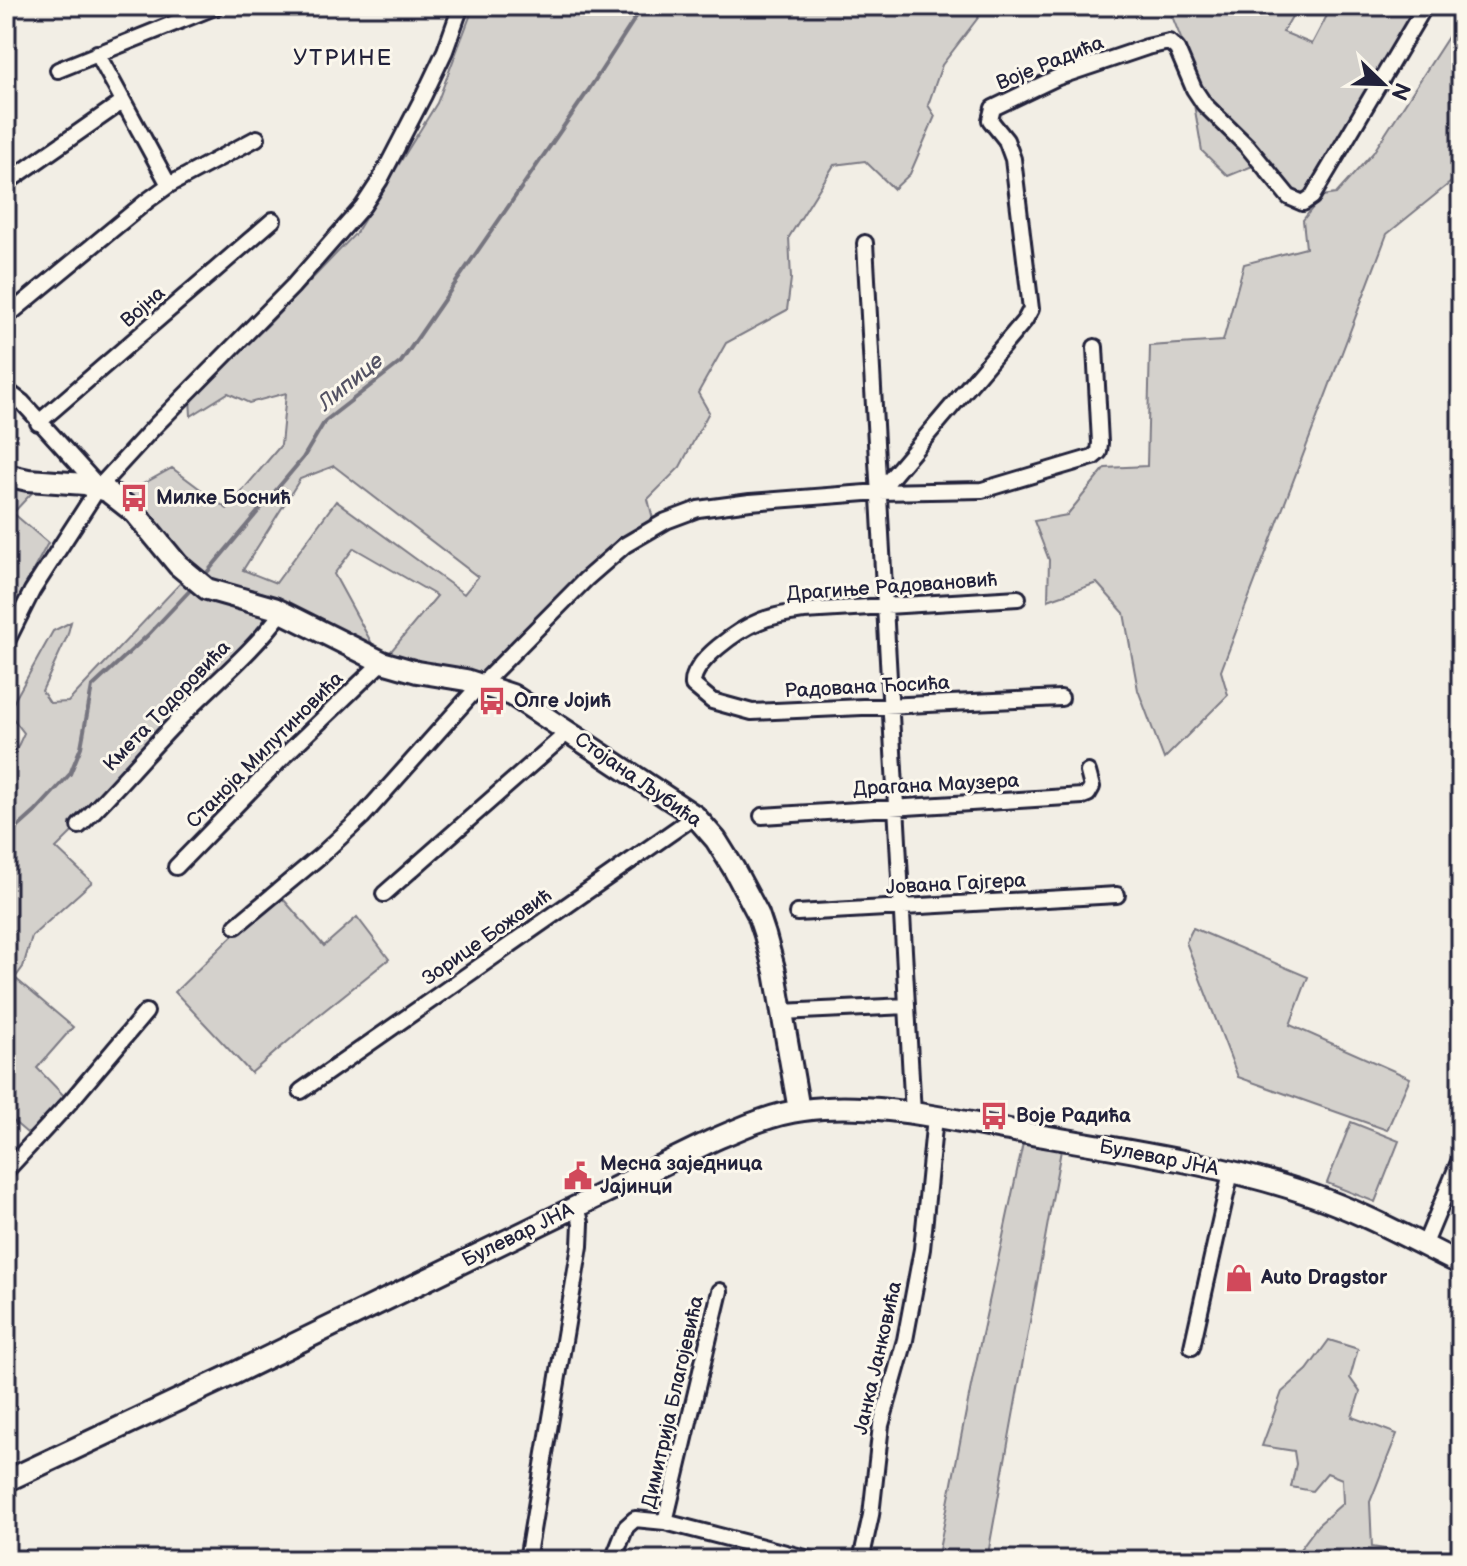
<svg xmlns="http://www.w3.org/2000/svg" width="1467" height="1566" font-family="'Balsamiq Sans',sans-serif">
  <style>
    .green { fill: #d4d1cc; stroke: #7b7a84; stroke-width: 2; fill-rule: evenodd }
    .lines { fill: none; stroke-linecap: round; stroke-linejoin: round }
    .stream { stroke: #76747f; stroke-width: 4 }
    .street-casing { stroke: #22223b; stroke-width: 20 }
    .secondary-casing { stroke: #22223b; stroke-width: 26 }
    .street { stroke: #fbf7ec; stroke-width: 14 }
    .secondary { stroke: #fbf7ec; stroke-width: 20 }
    .labels { text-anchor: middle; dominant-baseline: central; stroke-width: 6; stroke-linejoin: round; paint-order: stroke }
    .street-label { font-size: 20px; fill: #22223b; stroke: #fbf7ec }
    .poi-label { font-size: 20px; font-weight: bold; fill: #22223b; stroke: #fbf7ec; text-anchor: start }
    .neighbourhood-label { font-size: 22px; letter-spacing: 2px; fill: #22223b; stroke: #fbf7ec }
    .water-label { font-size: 22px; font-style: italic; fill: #535263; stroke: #fbf7ec }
  </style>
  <rect width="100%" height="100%" fill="#f2eee5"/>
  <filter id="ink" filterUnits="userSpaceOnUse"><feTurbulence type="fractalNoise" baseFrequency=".0125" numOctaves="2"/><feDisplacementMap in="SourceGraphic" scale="16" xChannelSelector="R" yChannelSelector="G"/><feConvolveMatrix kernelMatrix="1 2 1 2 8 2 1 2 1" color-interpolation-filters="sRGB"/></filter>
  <g filter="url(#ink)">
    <path class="green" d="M 474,6 L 987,6 L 942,65 L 928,105 L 935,116 L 910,174 L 894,189 L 865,161 L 834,165 L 789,237 L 791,279 L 787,310 L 726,343 L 698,393 L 709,412 L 680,467 L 648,499 L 654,523 L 603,563 L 481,685 L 382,662 L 282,612 L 118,787 L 56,848 L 92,882 L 32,936 L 23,967 L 15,978 L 73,1027 L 37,1068 L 70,1102 L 34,1139 L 6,1115 L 6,772 L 24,733 L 8,712 L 53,631 L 71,622 L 67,637 L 42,691 L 50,703 L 68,702 L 188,575 L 209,590 L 260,603 L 214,583 L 193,567 L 127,493 L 172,468 L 227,509 L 281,445 L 286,393 L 249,403 L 228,393 L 191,416 L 190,397 L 267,326 L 356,233 L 437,103 ZM 334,466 L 478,577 L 464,594 L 336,501 L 276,583 L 243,570 L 300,479 ZM 354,548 L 437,596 L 382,662 L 334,574 Z
      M 1168,6 L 1298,6 L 1283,32 L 1312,44 L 1332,6 L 1430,6 L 1307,197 L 1295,199 L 1267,160 L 1228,176 L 1202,151 L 1184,46 Z
      M 1461,17 L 1461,174 L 1387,234 L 1221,671 L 1228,695 L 1164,759 L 1138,690 L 1124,613 L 1097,583 L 1048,600 L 1049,560 L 1034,521 L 1067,515 L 1105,468 L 1147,466 L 1150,346 L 1223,341 L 1244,264 L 1306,248 L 1303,220 L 1322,196 L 1336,194 L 1373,153 Z
      M 6,475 L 43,481 L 13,513 L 48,543 L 23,589 L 11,620 L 6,615 Z
      M 277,892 L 324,946 L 357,917 L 389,959 L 315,1018 L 251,1073 L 175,992 Z
      M 1193,928 L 1308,977 L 1290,1025 L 1410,1078 L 1387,1130 L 1238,1077 L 1186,942 Z
      M 1351,1122 L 1399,1141 L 1375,1202 L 1327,1183 Z
      M 1023,1143 L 1061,1150 L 987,1560 L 937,1560 L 971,1386 Z
      M 1329,1340 L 1358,1349 L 1350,1378 L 1360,1392 L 1352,1417 L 1397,1434 L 1370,1502 L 1372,1547 L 1456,1560 L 1292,1560 L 1318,1525 L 1343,1503 L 1342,1479 L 1327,1473 L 1312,1491 L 1291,1487 L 1296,1464 L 1294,1451 L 1262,1446 L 1282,1392 L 1307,1370 Z"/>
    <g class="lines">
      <path class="stream" d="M 204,576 L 303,458 L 325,421 L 401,362 L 588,91 L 643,6
        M 6,838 L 35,812 L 70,774 L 81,747 L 92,687 L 148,635 L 195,585"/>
      <defs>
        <path id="street" d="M 97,53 L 169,185
          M 58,70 L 217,6
          M 6,183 L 122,102
          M 865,243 L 913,1114
          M 6,317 L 147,201 L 169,185 L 257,138
          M 6,390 L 22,402 L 99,487
          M 38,423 L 273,220
          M 879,492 L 1025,320 L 1031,309 L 1013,159 L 1006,140 L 990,120 L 993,108 L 1058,77 L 1147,47 L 1169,42 L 1177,49 L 1194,89 L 1204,104 L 1248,147 L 1289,197 L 1303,203 L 1312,197 L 1425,6
          M 1018,598 L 804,611 C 790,613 774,615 760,621 C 740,629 691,661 693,685 L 712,701 L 752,712 L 1061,698
          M 6,643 L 32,591 L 99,487 L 155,426 L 293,286 L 363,206 L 380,180 L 424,95 L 445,51 L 461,6
          M 762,816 L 1083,796 L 1088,794 L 1092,787 L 1088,772
          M 79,826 C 120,786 156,741 197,701 C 227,672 258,645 282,612
          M 176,867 L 285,755 L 382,662
          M 384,894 L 568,732
          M 797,913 L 1117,895
          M 236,926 L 320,856 L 362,817 L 470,696 L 586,579 L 625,545 L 666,521 L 698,509 L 750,502 L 879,492 L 982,490 L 1093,457 L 1099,452 L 1100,443 L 1095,347
          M 781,1012 L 907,1006
          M 301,1091 L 695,816
          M 6,1171 L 70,1102 L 146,1012
          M 1424,1246 L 1461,1157
          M 1192,1347 L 1231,1172
          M 665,1522 L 720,1291
          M 527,1560 L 580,1246 L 581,1223 L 577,1205
          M 613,1560 L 626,1527 L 635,1519 L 665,1522 L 813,1560
          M 861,1560 L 871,1515 L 881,1425 L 905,1340 L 922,1249 L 935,1117"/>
        <path id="secondary" d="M 6,475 L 28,480 L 85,484 L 107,491 L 135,513 L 178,565 L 207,589 L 274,608 L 382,662 L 417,672 L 466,680 L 512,695 L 695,816 L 716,840 L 734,869 L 758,914 L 765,935 L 775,972 L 799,1110
          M 6,1481 L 227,1377 L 711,1141 C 741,1128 771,1114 803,1110 C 871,1101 942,1118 1009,1130 C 1108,1148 1217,1162 1312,1195 C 1364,1213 1412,1240 1461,1264"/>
      </defs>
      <use href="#street" class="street-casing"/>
      <use href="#secondary" class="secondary-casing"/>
      <use href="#street" class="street"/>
      <use href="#secondary" class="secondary"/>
    </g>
  </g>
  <defs>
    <symbol id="bus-bare" viewBox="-9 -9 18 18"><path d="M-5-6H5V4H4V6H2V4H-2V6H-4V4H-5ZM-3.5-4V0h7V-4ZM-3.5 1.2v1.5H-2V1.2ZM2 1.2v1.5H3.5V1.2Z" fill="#d1495b" stroke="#fbf7ec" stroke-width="2.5" paint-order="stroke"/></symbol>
    <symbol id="civic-bare" viewBox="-9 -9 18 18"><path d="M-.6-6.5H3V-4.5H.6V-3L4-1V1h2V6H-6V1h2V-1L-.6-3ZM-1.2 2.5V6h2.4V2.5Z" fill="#d1495b" stroke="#fbf7ec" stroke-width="2.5" paint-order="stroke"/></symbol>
    <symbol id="shop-bare" viewBox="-9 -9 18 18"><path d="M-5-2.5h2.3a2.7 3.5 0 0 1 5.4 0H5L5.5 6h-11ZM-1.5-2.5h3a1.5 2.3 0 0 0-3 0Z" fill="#d1495b" stroke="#fbf7ec" stroke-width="2.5" paint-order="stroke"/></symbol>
  </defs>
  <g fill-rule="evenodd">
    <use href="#bus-bare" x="114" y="478" width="40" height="40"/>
    <use href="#bus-bare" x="472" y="681" width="40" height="40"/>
    <use href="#bus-bare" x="974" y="1096" width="40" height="40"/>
    <use href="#civic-bare" x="558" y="1156" width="40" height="40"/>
    <use href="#shop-bare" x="1219" y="1258" width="40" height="40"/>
  </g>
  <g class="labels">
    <g class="street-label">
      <text transform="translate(1050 63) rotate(-22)">Воје Радића</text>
      <text transform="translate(143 307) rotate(-41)">Војна</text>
      <text transform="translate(892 587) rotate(-4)">Драгиње Радовановић</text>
      <text transform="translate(867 687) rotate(-3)">Радована Ћосића</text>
      <text transform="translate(167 706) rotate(-46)">Кмета Тодоровића</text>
      <text transform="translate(265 750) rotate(-45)">Станоја Милутиновића</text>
      <text transform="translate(638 780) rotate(35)">Стојана Љубића</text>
      <text transform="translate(936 785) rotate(-3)">Драгана Маузера</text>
      <text transform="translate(956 884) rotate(-3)">Јована Гајгера</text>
      <text transform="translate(487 937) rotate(-35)">Зорице Божовић</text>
      <text transform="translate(1159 1158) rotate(11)">Булевар ЈНА</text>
      <text transform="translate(518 1235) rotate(-26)">Булевар ЈНА</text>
      <text transform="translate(878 1358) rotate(-77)">Јанка Јанковића</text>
      <text transform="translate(673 1402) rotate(-77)">Димитрија Благојевића</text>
    </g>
    <g class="poi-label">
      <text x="156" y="498">Милке Боснић</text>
      <text x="514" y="701">Олге Јојић</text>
      <text x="1016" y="1116">Воје Радића</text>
      <text x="600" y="1164">Месна заједница<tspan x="600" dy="23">Јајинци</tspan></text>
      <text x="1261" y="1278">Auto Dragstor</text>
    </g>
    <g class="neighbourhood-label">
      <text x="343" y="58">УТРИНЕ</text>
    </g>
    <g class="water-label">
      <text transform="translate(351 382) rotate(-39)">Липице</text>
    </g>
  </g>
  <rect width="1467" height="1566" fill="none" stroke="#fbf7ec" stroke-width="32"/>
  <rect x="16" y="16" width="1435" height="1534" fill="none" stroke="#22223b" stroke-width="3" filter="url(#ink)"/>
  <g transform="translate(1383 84) rotate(113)" stroke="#fbf7ec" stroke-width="6" paint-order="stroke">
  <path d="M0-6L14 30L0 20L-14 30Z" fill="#22223b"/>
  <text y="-12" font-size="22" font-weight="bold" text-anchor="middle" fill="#22223b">N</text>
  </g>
</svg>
